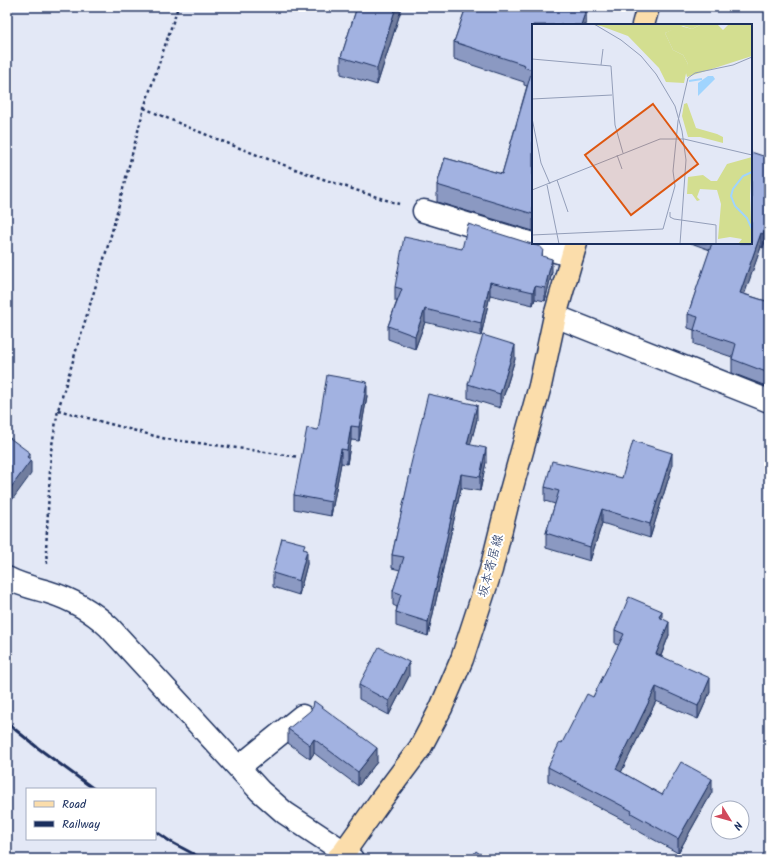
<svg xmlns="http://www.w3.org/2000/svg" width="776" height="866" font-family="Kalam,'Klee One',sans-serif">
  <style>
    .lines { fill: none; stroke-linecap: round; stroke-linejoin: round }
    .minor-casing { stroke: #1b2f5e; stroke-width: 25 }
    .major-casing { stroke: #1b2f5e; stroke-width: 25 }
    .path { stroke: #1b2f5e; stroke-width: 2.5; stroke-dasharray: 3 3; stroke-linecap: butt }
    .minor { stroke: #fff; stroke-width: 22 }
    .major { stroke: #fbddab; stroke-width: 22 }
    .rail { stroke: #1b2f5e; stroke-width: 3 }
    .wall { fill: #8b99c2; stroke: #1b2f5e }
    .shaded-wall { fill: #717d9e; stroke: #1b2f5e }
    .building { fill: #a2b2e1; stroke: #1b2f5e }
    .labels { text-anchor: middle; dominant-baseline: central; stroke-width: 4; stroke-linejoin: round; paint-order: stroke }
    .street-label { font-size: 13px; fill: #1b2f5e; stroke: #fff }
    .inset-river { fill: none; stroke: #a0d4fe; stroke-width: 2 }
    .inset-road { fill: none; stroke: #939eb9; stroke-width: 1 }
    .view { fill: #de5710; fill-opacity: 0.15; stroke: #de5710; stroke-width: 2 }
    .inset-edge { fill: none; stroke: #1b2f5e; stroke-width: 2 }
  </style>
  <rect width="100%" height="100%" fill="#e3e8f6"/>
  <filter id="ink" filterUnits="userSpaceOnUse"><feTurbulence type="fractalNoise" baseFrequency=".025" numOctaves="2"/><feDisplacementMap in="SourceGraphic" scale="8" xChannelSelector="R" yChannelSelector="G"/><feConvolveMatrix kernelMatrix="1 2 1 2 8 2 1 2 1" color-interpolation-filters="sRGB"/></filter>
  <g filter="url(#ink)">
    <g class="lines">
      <defs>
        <path id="minor" d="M 424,211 L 572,256
          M 555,316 L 769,401
          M 7,578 C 20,585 34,588 48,592 C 71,599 91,610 109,627 L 260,791 L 285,813 L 344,852 L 352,859
          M 239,767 L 302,716"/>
        <path id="major" d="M 643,25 L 648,7
          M 337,859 L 344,852 L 381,800 L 420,748 L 441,708 L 462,659 L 491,570 L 507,505 L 540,386 L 555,316 L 576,243"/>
      </defs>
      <use href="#minor" class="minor-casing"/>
      <use href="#major" class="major-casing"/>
      <path class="path" d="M 144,108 C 227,145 312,177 399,204
        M 767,253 L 769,253
        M 58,410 L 166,439 L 230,447 L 299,457
        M 47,564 L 46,550 L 51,451 L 58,410 L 110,239 L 144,108 L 178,7"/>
      <use href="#minor" class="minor"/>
      <use href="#major" class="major"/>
      <path class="rail" d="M 7,723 L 38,748 L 94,789
        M 155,831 L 171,842 L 203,859"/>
    </g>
    <path class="wall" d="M 357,7 L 402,7 L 377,85 L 341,74 L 341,57 Z
      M 466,7 L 576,7 L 586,10 L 586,25 L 533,25 L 533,231 L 437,202 L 437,185 L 445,158 L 502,174 L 527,86 L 524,85 L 524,82 L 454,59 L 454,42 Z
      M 769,158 L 763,248 L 761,247 L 744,294 L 769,302 L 769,376 L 766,386 L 732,373 L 732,357 L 694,344 L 694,330 L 688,328 L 688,314 L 710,250 L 691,243 L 751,243 Z
      M 462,249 L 541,249 L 543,257 L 552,272 L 545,301 L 535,299 L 533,305 L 490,295 L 481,336 L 425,322 L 415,349 L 388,339 L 388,326 L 397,301 L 395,301 L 395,287 Z
      M 515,359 L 500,408 L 468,398 L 468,384 Z
      M 367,396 L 359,441 L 351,440 L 347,464 L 341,463 L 331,516 L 294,509 L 294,495 L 318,430 Z
      M 477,419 L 470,445 L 486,462 L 480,491 L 461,488 L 428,636 L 396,626 L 396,612 L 397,607 L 393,605 L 393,591 L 400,570 L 392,568 L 392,555 L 410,475 L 410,468 Z
      M 672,467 L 650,538 L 602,523 L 590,561 L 546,548 L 546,533 L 555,504 L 545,501 L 545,487 L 622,478 Z
      M 305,550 L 307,564 L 299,595 L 273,587 L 273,573 Z
      M 662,619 L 669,635 L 661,656 L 710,692 L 698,719 L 656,701 L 621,772 L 662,795 L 712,792 L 678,853 L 631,827 L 631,824 L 548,781 L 548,767 L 562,743 L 593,697 L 619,645 L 615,644 L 615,630 Z
      M 409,676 L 389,715 L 359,699 L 359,685 Z
      M 288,729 L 377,762 L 358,786 L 314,753 L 310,759 L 288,743 Z"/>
    <path class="shaded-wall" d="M 396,7 L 402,7 L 377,85 L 377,68 Z
      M 586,10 L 586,25 L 581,25 Z
      M 769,215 L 769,230 L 763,248 L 763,234 Z
      M 761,233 L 761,247 L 740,307 L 740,293 Z
      M 552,259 L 552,272 L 545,301 L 545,288 Z
      M 490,282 L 490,295 L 481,336 L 481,323 Z
      M 535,286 L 535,299 L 533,305 L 533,292 Z
      M 425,309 L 425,322 L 415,349 L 415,336 Z
      M 515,345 L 515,359 L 500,408 L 500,394 Z
      M 769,362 L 769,376 L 766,386 L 766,372 Z
      M 367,382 L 367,396 L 359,441 L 359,427 Z
      M 477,405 L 477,419 L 467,458 L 467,444 Z
      M 351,426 L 351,440 L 347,464 L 347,450 Z
      M 486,448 L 486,462 L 480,491 L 480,477 Z
      M 341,449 L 341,463 L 331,516 L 331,502 Z
      M 30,453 L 30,462 L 31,460 L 31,474 L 7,507 L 7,493 L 27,457 Z
      M 672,453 L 672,467 L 650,538 L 650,524 Z
      M 461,474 L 461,488 L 428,636 L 428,622 Z
      M 602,509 L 602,523 L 590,561 L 590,547 Z
      M 307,550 L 307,564 L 299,595 L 299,581 Z
      M 662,611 L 662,625 L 659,617 Z
      M 669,622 L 669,635 L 656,668 L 656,654 Z
      M 409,662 L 409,676 L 389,715 L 389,701 Z
      M 710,678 L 710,692 L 698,719 L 698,706 Z
      M 656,687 L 656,701 L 616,783 L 616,769 Z
      M 314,739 L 314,753 L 310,759 L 310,745 Z
      M 377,748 L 377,762 L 358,786 L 358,772 Z
      M 712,779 L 712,792 L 678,853 L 678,839 Z"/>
    <path class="building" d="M 357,7 L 396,7 L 377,68 L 341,57 Z
      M 466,7 L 576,7 L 586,10 L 581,25 L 533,25 L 533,214 L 437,185 L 445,158 L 502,174 L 532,70 L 524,67 L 525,65 L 454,42 Z
      M 751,152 L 769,158 L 769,215 L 763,234 L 761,233 L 740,293 L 769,302 L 769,362 L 766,372 L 732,359 L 736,344 L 694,330 L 698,317 L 688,314 L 712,243 L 751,243 Z
      M 468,224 L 541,247 L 541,249 L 543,249 L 542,256 L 552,259 L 545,288 L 535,286 L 533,292 L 490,282 L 481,323 L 425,309 L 415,336 L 388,326 L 402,289 L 395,287 L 404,237 L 462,249 Z
      M 483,335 L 515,345 L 500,394 L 468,384 Z
      M 327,375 L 367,382 L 359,427 L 351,426 L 347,450 L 341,449 L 331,502 L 294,495 L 307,428 L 318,430 Z
      M 428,394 L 477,405 L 467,444 L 486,448 L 480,477 L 461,474 L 428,622 L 396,612 L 401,594 L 393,591 L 404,557 L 392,555 L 411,469 L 410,468 Z
      M 7,436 L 30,453 L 27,457 L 31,460 L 7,493 Z
      M 633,441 L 672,453 L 650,524 L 602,509 L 590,547 L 546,533 L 559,491 L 545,487 L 552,461 L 622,478 Z
      M 282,538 L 305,544 L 303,549 L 307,550 L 299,581 L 273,573 Z
      M 629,597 L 662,611 L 659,617 L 669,622 L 656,654 L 710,678 L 698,706 L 656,687 L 616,769 L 662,795 L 681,762 L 712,779 L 678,839 L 631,813 L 632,811 L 548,767 L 560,742 L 562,743 L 587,694 L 593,697 L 624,634 L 615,630 Z
      M 379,647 L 409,662 L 389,701 L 359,685 Z
      M 314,701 L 377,748 L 358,772 L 314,739 L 310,745 L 288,729 L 310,711 L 313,707 Z
      M 476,851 L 487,859 L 470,859 Z"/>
  </g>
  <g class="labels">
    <g class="street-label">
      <text transform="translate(491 566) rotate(-75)">坂本寄居線</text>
    </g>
  </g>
  <g transform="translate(532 24)">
    <rect width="220" height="220" fill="#e3e8f6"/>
    <path d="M 54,0 L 170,0 L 160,5 L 151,2 L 133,9 L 141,26 L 151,31 L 156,40 L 152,59 L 134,58 L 127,44 L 96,12 L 69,2 ZM 155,79 L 164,104 L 185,110 L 191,113 L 191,119 L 168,113 L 156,113 L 150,92 L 152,80 ZM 220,133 L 218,172 L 220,220 L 206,220 L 210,215 L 198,213 L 186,215 L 189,180 L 185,166 L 168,165 L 165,173 L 168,176 L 165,177 L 160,170 L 155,170 L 156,153 L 171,151 L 179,157 L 185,157 L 195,140 Z" fill="#d3de90"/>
    <path d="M 170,0 L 185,0 L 191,6 L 197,0 L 220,0 L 220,32 L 155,53 L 153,45 L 156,40 L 151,31 L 141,26 L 133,9 L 148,2 L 160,5 Z" fill="#d3de90"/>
    <path d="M 176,52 L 181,52 L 183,55 L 166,72 L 166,59 Z" fill="#a0d4fe"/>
    <path class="inset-river" d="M 157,57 L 170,55M 220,148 L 211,152 L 201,165 L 199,172 L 203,182 L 215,194 L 220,205"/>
    <path class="inset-road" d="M 62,0 L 89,16 L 109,32 L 124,50 L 143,82 L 150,107 L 154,136 L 148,220M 0,35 L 79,42 L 83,101 L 91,129M 69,41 L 71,25M 0,75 L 80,71M 0,94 L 9,139 L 18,160M 85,131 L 90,145M 25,156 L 36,188M 15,161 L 27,220M 0,166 L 128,115 L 152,115 L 220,131M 138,188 L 138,193 L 142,195 L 184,201 L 184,220M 0,211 L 131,205 L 143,162 L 141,147 L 146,97 L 156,54 L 163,49 L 201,41 L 220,33"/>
    <path class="view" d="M 121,80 L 166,140 L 99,191 L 53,131 Z"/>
    <rect width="220" height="220" class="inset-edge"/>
  </g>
  <rect width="776" height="866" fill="none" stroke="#fff" stroke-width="24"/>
  <rect x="12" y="12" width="752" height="842" fill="none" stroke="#1b2f5e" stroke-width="1.5" filter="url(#ink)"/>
  <rect x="26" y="788" width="130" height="52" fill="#ffffff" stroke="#a4acbf"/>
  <rect x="34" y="801" width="20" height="6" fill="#fbddab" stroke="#a4acbf"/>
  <text x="62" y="808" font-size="12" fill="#1b2f5e">Road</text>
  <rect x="34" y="821" width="20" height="6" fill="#1b2f5e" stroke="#a4acbf"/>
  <text x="62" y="828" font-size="12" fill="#1b2f5e">Railway</text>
  <g transform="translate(730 820) rotate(127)"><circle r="19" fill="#ffffff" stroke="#a4acbf"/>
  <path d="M0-3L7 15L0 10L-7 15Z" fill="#d1495b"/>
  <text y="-6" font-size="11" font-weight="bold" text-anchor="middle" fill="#1b2f5e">N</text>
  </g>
</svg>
